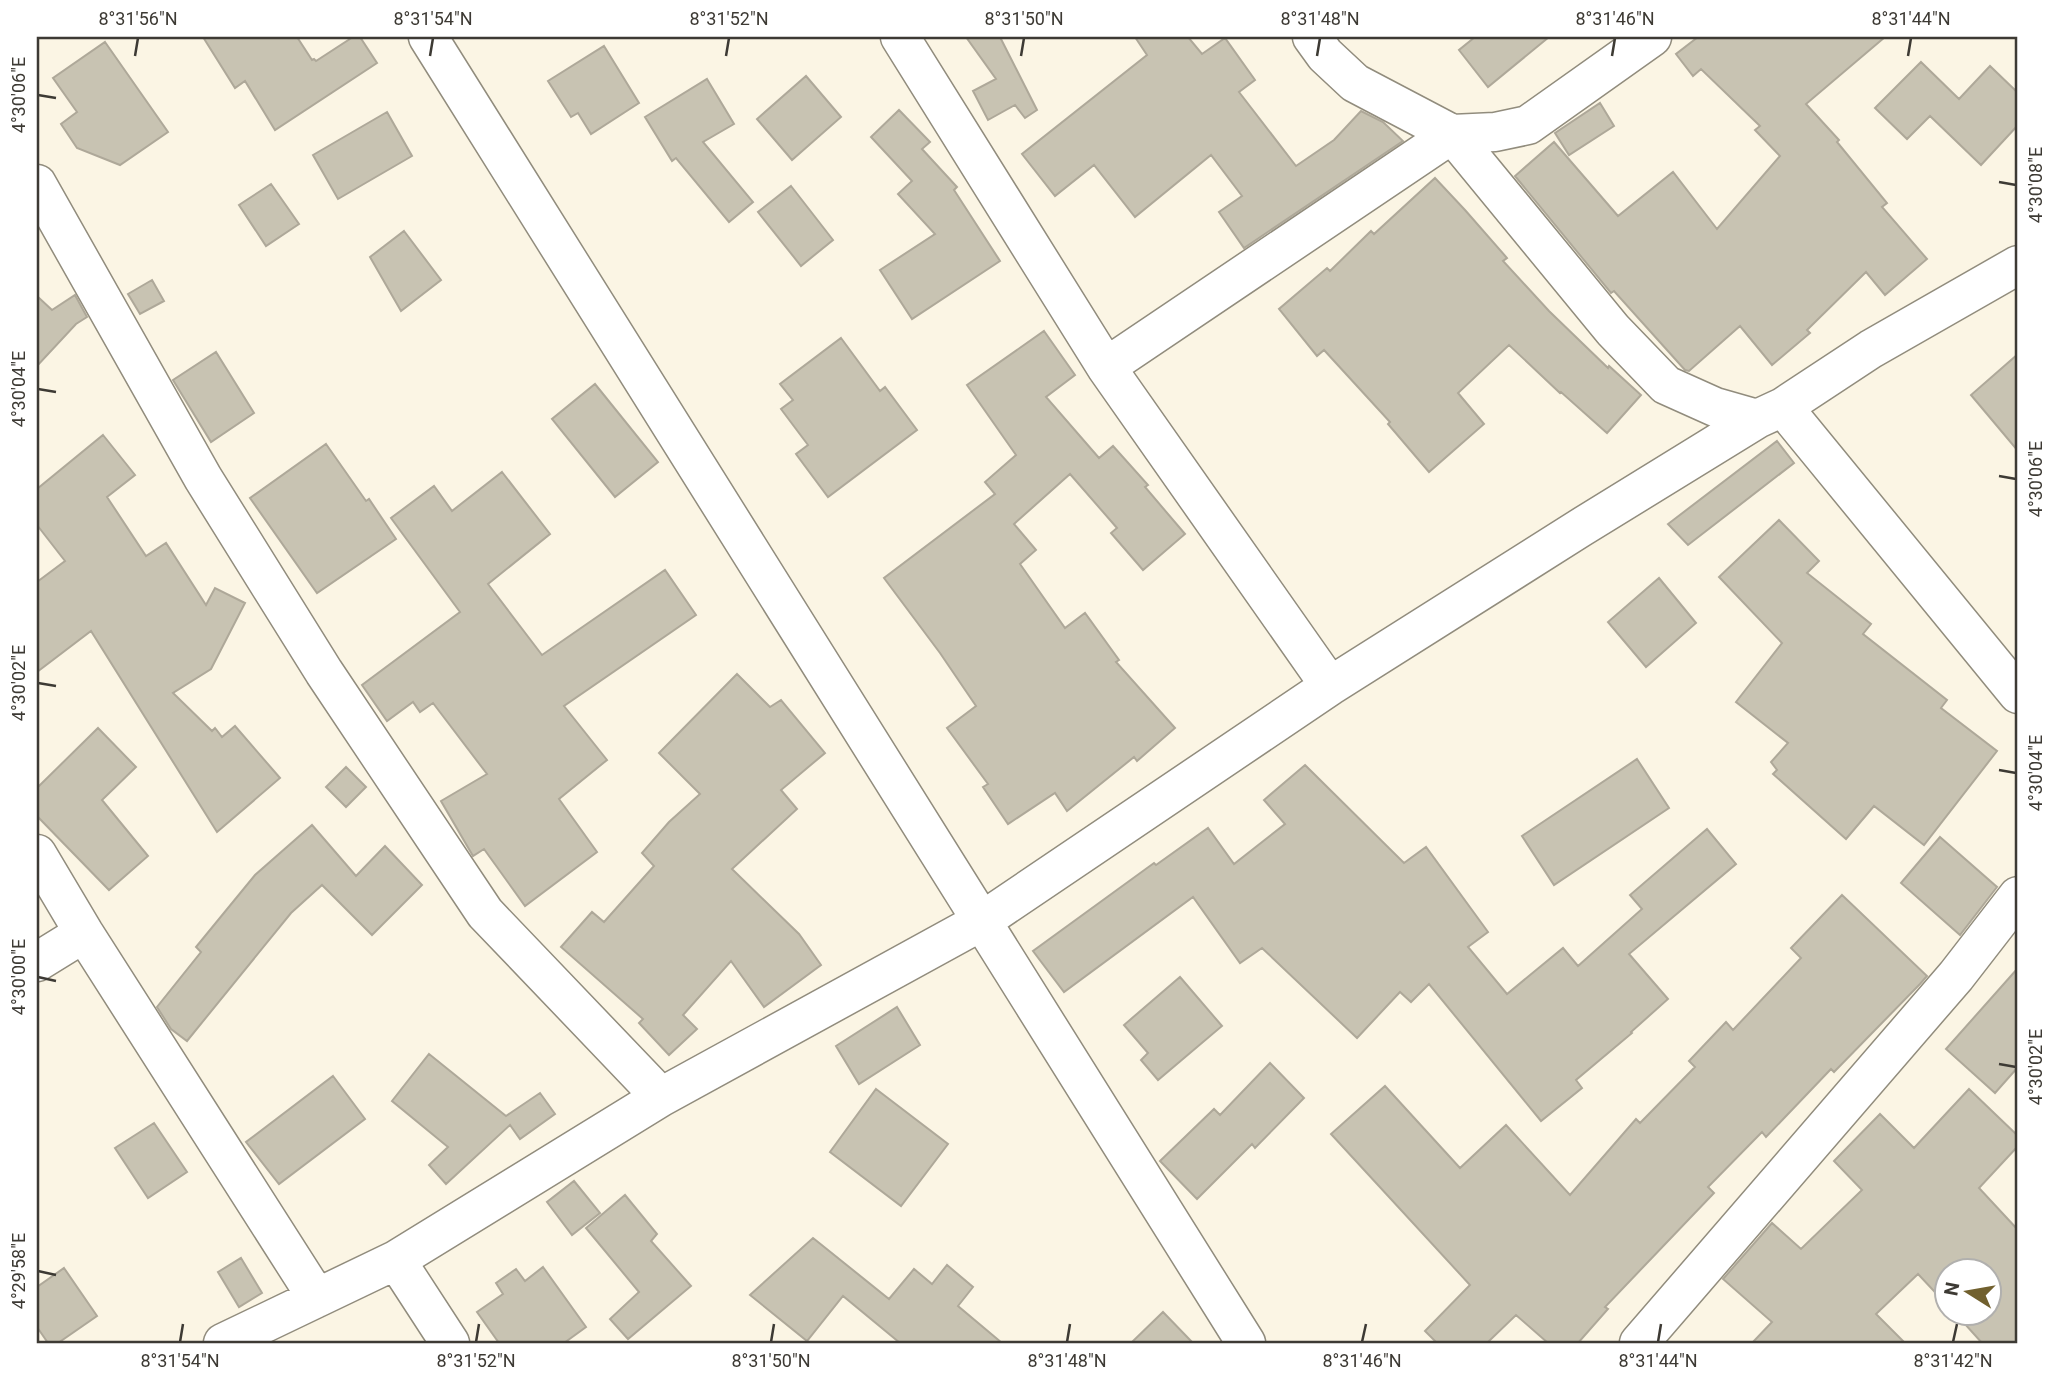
<svg xmlns="http://www.w3.org/2000/svg" width="2055" height="1380" font-family="Roboto,sans-serif">
  <style>
    .building { fill: #c8c3b2; stroke: #aea899; stroke-width: 2 }
    .lines { fill: none; stroke-linecap: round; stroke-linejoin: round }
    .minor-casing { stroke: #918c7d; stroke-width: 41 }
    .minor { stroke: #fff; stroke-width: 38 }
    .ticks { fill: none; stroke: #3d3a34; stroke-width: 2.5 }
    .neatline { fill: none; stroke: #3d3a34; stroke-width: 2.5 }
    .ticks-label { font-size: 18px; text-anchor: middle; fill: #3d3a34 }
  </style>
  <rect width="100%" height="100%" fill="#fbf5e4"/>
  <path class="building" d="M 203,37 L 297,37 L 312,60 L 314,59 L 316,61 L 353,37 L 360,37 L 377,63 L 275,130 L 245,81 L 235,88 Z
    M 966,37 L 1000,37 L 1037,110 L 1025,118 L 1015,105 L 988,120 L 973,91 L 996,79 Z
    M 1135,37 L 1188,37 L 1202,54 L 1225,38 L 1255,80 L 1239,92 L 1296,166 L 1334,140 L 1361,111 L 1383,122 L 1403,141 L 1244,248 L 1219,212 L 1242,196 L 1211,155 L 1135,217 L 1094,165 L 1055,196 L 1022,154 L 1147,55 Z
    M 1475,37 L 1549,37 L 1488,87 L 1459,50 Z
    M 1698,37 L 1885,37 L 1806,104 L 1839,140 L 1837,142 L 1887,203 L 1882,207 L 1927,259 L 1885,295 L 1866,272 L 1807,330 L 1810,333 L 1772,365 L 1740,326 L 1689,371 L 1685,370 L 1614,291 L 1611,293 L 1515,176 L 1554,142 L 1618,216 L 1673,172 L 1717,229 L 1780,156 L 1755,130 L 1760,126 L 1701,69 L 1693,76 L 1676,54 Z
    M 105,42 L 168,132 L 120,165 L 77,148 L 61,124 L 77,112 L 53,78 Z
    M 604,46 L 639,103 L 591,134 L 578,113 L 571,117 L 548,81 Z
    M 1921,62 L 1959,99 L 1990,66 L 2018,93 L 2018,125 L 1981,165 L 1930,116 L 1907,139 L 1875,108 Z
    M 806,76 L 841,117 L 792,160 L 757,119 Z
    M 707,79 L 734,124 L 703,142 L 753,202 L 729,222 L 676,158 L 672,161 L 645,117 Z
    M 1600,103 L 1614,126 L 1569,155 L 1555,133 Z
    M 899,110 L 930,142 L 922,149 L 957,187 L 954,190 L 1000,261 L 912,319 L 880,270 L 935,234 L 898,194 L 912,181 L 871,137 Z
    M 387,112 L 412,156 L 338,199 L 313,155 Z
    M 1435,178 L 1465,210 L 1507,258 L 1503,261 L 1549,311 L 1608,368 L 1609,366 L 1641,395 L 1607,433 L 1561,392 L 1560,393 L 1509,345 L 1458,393 L 1484,424 L 1429,472 L 1388,424 L 1390,422 L 1324,350 L 1317,356 L 1279,309 L 1327,268 L 1330,271 L 1371,231 L 1374,234 Z
    M 271,184 L 299,224 L 266,246 L 239,205 Z
    M 791,186 L 833,240 L 801,266 L 758,212 Z
    M 404,231 L 441,280 L 401,311 L 370,257 Z
    M 152,280 L 164,301 L 140,314 L 128,294 Z
    M 75,295 L 87,317 L 76,324 L 37,366 L 37,296 L 52,310 Z
    M 1044,331 L 1075,375 L 1046,397 L 1099,458 L 1113,446 L 1148,485 L 1145,487 L 1185,534 L 1143,570 L 1111,533 L 1117,528 L 1070,474 L 1014,524 L 1036,550 L 1020,564 L 1065,628 L 1085,613 L 1119,660 L 1116,662 L 1175,728 L 1137,761 L 1134,757 L 1067,811 L 1055,793 L 1008,824 L 983,787 L 988,784 L 947,728 L 976,706 L 940,653 L 884,578 L 995,494 L 985,482 L 1016,455 L 967,385 Z
    M 841,338 L 880,391 L 885,387 L 917,430 L 828,497 L 796,454 L 808,445 L 781,409 L 793,400 L 780,384 Z
    M 216,352 L 254,413 L 211,442 L 173,380 Z
    M 2018,354 L 2018,451 L 1971,395 Z
    M 595,384 L 658,462 L 615,497 L 552,419 Z
    M 103,435 L 135,475 L 107,497 L 146,556 L 166,543 L 206,605 L 215,588 L 245,603 L 211,669 L 173,693 L 212,731 L 215,728 L 222,737 L 235,726 L 280,778 L 217,832 L 91,631 L 37,672 L 37,582 L 65,561 L 37,525 L 37,489 Z
    M 1777,441 L 1794,463 L 1688,545 L 1668,524 Z
    M 326,444 L 366,501 L 369,499 L 396,539 L 317,593 L 250,498 Z
    M 502,472 L 550,534 L 488,584 L 542,655 L 665,570 L 696,615 L 564,706 L 607,760 L 559,799 L 597,852 L 525,906 L 484,849 L 473,856 L 441,801 L 487,774 L 433,703 L 420,712 L 413,702 L 387,721 L 362,685 L 460,612 L 391,518 L 434,486 L 452,511 Z
    M 1779,520 L 1819,561 L 1807,573 L 1871,624 L 1863,634 L 1947,700 L 1941,708 L 1997,751 L 1924,845 L 1874,806 L 1846,839 L 1773,774 L 1777,770 L 1771,762 L 1788,743 L 1736,702 L 1782,643 L 1719,577 Z
    M 1659,578 L 1696,623 L 1646,667 L 1608,622 Z
    M 737,674 L 770,707 L 781,700 L 825,753 L 781,790 L 797,809 L 732,869 L 799,934 L 821,965 L 764,1007 L 731,961 L 683,1015 L 697,1029 L 669,1055 L 639,1023 L 643,1019 L 561,947 L 592,912 L 604,922 L 654,866 L 642,853 L 669,822 L 700,794 L 659,753 Z
    M 98,728 L 136,767 L 102,800 L 148,856 L 109,890 L 37,816 L 37,788 Z
    M 1637,759 L 1669,808 L 1554,885 L 1522,836 Z
    M 1305,765 L 1404,863 L 1426,847 L 1488,932 L 1468,947 L 1507,994 L 1563,948 L 1578,966 L 1642,909 L 1630,895 L 1707,829 L 1736,864 L 1629,954 L 1668,999 L 1631,1032 L 1632,1033 L 1576,1080 L 1582,1088 L 1541,1121 L 1429,984 L 1411,1002 L 1400,992 L 1357,1038 L 1262,948 L 1240,963 L 1193,897 L 1064,992 L 1033,951 L 1154,863 L 1156,865 L 1208,828 L 1234,864 L 1285,824 L 1264,800 Z
    M 346,767 L 366,787 L 346,807 L 326,787 Z
    M 312,825 L 356,876 L 385,846 L 422,885 L 372,935 L 322,885 L 291,913 L 187,1041 L 171,1029 L 157,1007 L 201,952 L 196,947 L 255,875 Z
    M 1940,837 L 1997,887 L 1960,935 L 1901,883 Z
    M 1842,895 L 1927,976 L 1920,984 L 1834,1072 L 1831,1069 L 1766,1137 L 1762,1132 L 1708,1187 L 1714,1193 L 1605,1307 L 1608,1309 L 1578,1343 L 1548,1343 L 1516,1315 L 1487,1343 L 1437,1343 L 1425,1331 L 1470,1285 L 1331,1134 L 1385,1086 L 1460,1168 L 1506,1125 L 1570,1195 L 1636,1119 L 1640,1123 L 1695,1067 L 1689,1061 L 1726,1022 L 1733,1030 L 1801,958 L 1791,948 Z
    M 2018,968 L 2018,1067 L 1995,1093 L 1946,1049 Z
    M 1180,977 L 1222,1026 L 1158,1080 L 1141,1060 L 1148,1053 L 1124,1025 Z
    M 897,1007 L 920,1045 L 859,1084 L 836,1046 Z
    M 429,1054 L 506,1116 L 540,1093 L 555,1114 L 520,1139 L 510,1125 L 446,1184 L 429,1165 L 448,1147 L 392,1101 Z
    M 1270,1063 L 1304,1098 L 1255,1148 L 1252,1144 L 1197,1199 L 1160,1161 L 1214,1109 L 1220,1115 Z
    M 333,1076 L 365,1119 L 279,1184 L 246,1142 Z
    M 876,1089 L 948,1144 L 901,1206 L 830,1152 Z
    M 1969,1089 L 2018,1136 L 2018,1146 L 1979,1188 L 2018,1230 L 2018,1343 L 1982,1343 L 1955,1313 L 1989,1313 L 1989,1271 L 1947,1271 L 1947,1305 L 1918,1274 L 1876,1314 L 1905,1343 L 1752,1343 L 1772,1322 L 1723,1279 L 1772,1223 L 1801,1249 L 1862,1190 L 1834,1161 L 1880,1114 L 1914,1148 Z
    M 154,1123 L 187,1172 L 148,1198 L 115,1148 Z
    M 574,1181 L 600,1213 L 572,1235 L 547,1202 Z
    M 625,1195 L 657,1234 L 651,1241 L 691,1286 L 628,1339 L 610,1319 L 639,1292 L 586,1228 Z
    M 813,1238 L 889,1299 L 914,1269 L 932,1284 L 947,1265 L 973,1287 L 958,1306 L 1002,1343 L 900,1343 L 843,1296 L 807,1341 L 750,1295 Z
    M 241,1258 L 262,1293 L 239,1307 L 218,1272 Z
    M 543,1267 L 586,1327 L 564,1343 L 499,1343 L 477,1312 L 503,1294 L 496,1283 L 516,1269 L 525,1281 Z
    M 64,1268 L 97,1316 L 58,1343 L 48,1343 L 37,1327 L 37,1287 Z
    M 1163,1312 L 1193,1343 L 1131,1343 Z"/>
  <g class="lines">
    <defs>
      <path id="minor" d="M 428,37 L 1246,1343
        M 900,37 L 1106,367 L 1330,686
        M 1312,37 L 1325,55 L 1355,83 L 1452,134 L 1613,330 L 1666,385 L 1715,407 L 1757,419
        M 37,184 L 203,478 L 324,672 L 485,913 L 661,1097
        M 1106,367 L 1452,134 L 1495,132 L 1528,125 L 1652,37
        M 1783,407 L 2018,694
        M 37,854 L 84,933 L 317,1298
        M 37,962 L 84,933
        M 396,1260 L 450,1343
        M 223,1343 L 396,1260 L 661,1097 L 982,921 L 1330,686 L 1580,528 L 1757,419 L 1783,407 L 1871,349 L 2018,265
        M 1639,1343 L 1956,976 L 2018,896"/>
    </defs>
    <use href="#minor" class="minor-casing"/>
    <use href="#minor" class="minor"/>
  </g>
  <path class="ticks" d="M 135,56 L 138,38M 430,56 L 433,38M 726,56 L 729,38M 1021,56 L 1024,38M 1317,56 L 1320,38M 1612,56 L 1615,38M 1908,56 L 1911,38M 38,95 L 56,98M 1999,182 L 2016,185M 38,389 L 56,392M 1999,476 L 2016,479M 38,683 L 56,686M 1999,770 L 2016,773M 38,977 L 56,981M 1999,1064 L 2016,1067M 38,1271 L 56,1275M 180,1342 L 183,1324M 476,1342 L 479,1324M 771,1342 L 774,1324M 1067,1342 L 1070,1324M 1362,1342 L 1366,1324M 1658,1342 L 1661,1324M 1953,1342 L 1957,1324"/>
  <rect width="2055" height="1380" fill="none" stroke="#ffffff" stroke-width="77"/>
  <g transform="translate(1968 1292) rotate(281)"><circle r="33" fill="#ffffff" stroke="#b1b0ae" stroke-width="2"/>
  <path d="M0-5L12 26L0 18L-12 26Z" fill="#71602e"/>
  <text y="-10" font-size="19" font-weight="bold" text-anchor="middle" fill="#3d3a34">N</text>
  </g>
  <rect x="38" y="38" width="1978" height="1304" class="neatline"/>
  <g class="ticks-label">
    <text x="138" y="25">8°31'56"N</text>
    <text x="433" y="25">8°31'54"N</text>
    <text x="729" y="25">8°31'52"N</text>
    <text x="1024" y="25">8°31'50"N</text>
    <text x="1320" y="25">8°31'48"N</text>
    <text x="1615" y="25">8°31'46"N</text>
    <text x="1911" y="25">8°31'44"N</text>
    <text transform="translate(19 95) rotate(-90)" y="6">4°30'06"E</text>
    <text transform="translate(2036 185) rotate(-90)" y="6">4°30'08"E</text>
    <text transform="translate(19 389) rotate(-90)" y="6">4°30'04"E</text>
    <text transform="translate(2036 479) rotate(-90)" y="6">4°30'06"E</text>
    <text transform="translate(19 683) rotate(-90)" y="6">4°30'02"E</text>
    <text transform="translate(2036 773) rotate(-90)" y="6">4°30'04"E</text>
    <text transform="translate(19 977) rotate(-90)" y="6">4°30'00"E</text>
    <text transform="translate(2036 1067) rotate(-90)" y="6">4°30'02"E</text>
    <text transform="translate(19 1271) rotate(-90)" y="6">4°29'58"E</text>
    <text x="180" y="1367">8°31'54"N</text>
    <text x="476" y="1367">8°31'52"N</text>
    <text x="771" y="1367">8°31'50"N</text>
    <text x="1067" y="1367">8°31'48"N</text>
    <text x="1362" y="1367">8°31'46"N</text>
    <text x="1658" y="1367">8°31'44"N</text>
    <text x="1953" y="1367">8°31'42"N</text>
  </g>
</svg>
